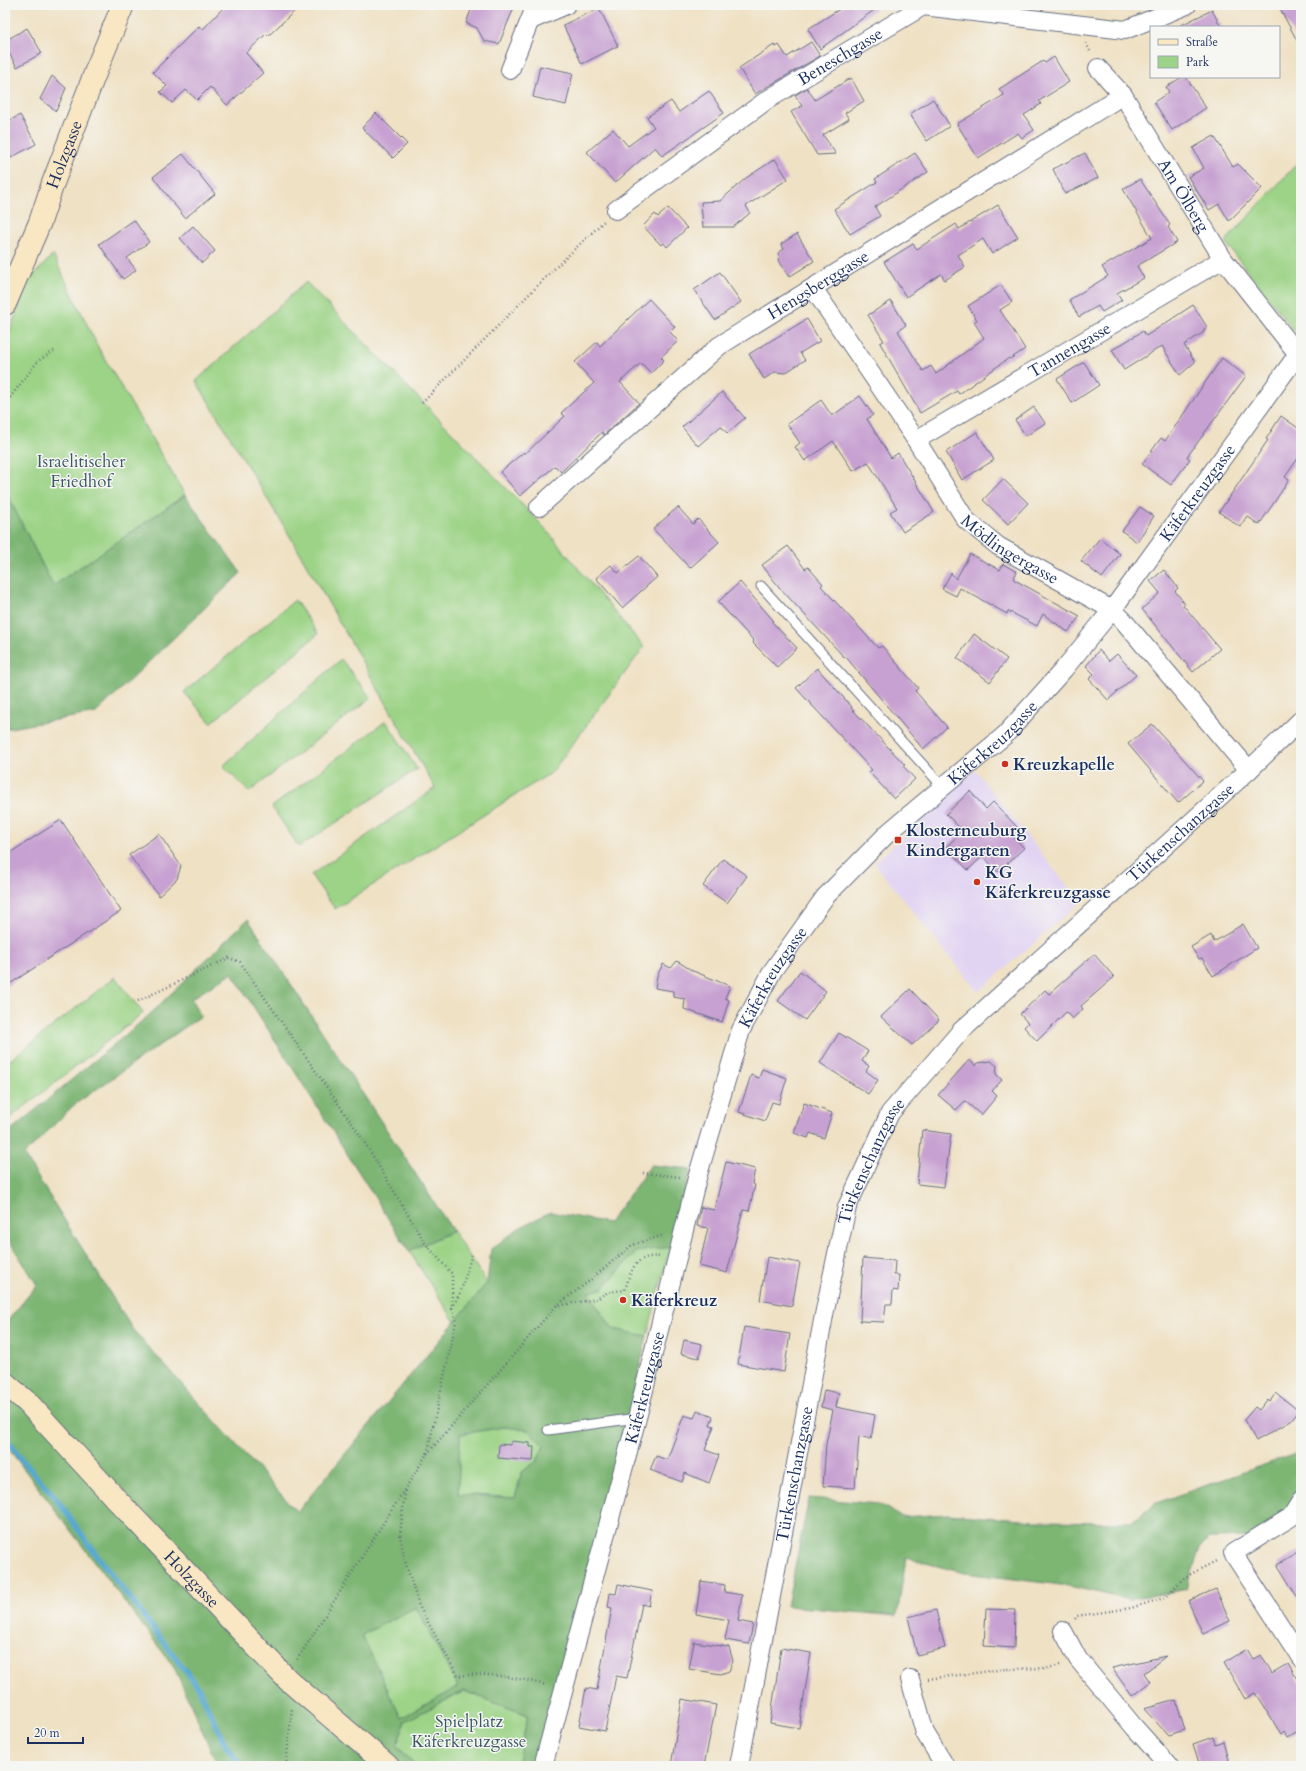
<svg xmlns="http://www.w3.org/2000/svg" width="1306" height="1771" font-family="Cardo,serif">
  <style>
    .built { fill: #e1d4f3 }
    .green { fill: #9cd386; stroke: #5c8172 }
    .forest { fill: #7db573; stroke: #4c7268; fill-rule: evenodd }
    .lines { fill: none; stroke-linecap: round; stroke-linejoin: round }
    .stream { stroke: #57a8d2; stroke-width: 5.5 }
    .building { fill: #c7a1d1 }
    .lane-casing { stroke: #656d82; stroke-width: 11 }
    .street-casing { stroke: #656d82; stroke-width: 20 }
    .secondary-casing { stroke: #656d82; stroke-width: 24 }
    .path { stroke: #656d82; stroke-width: 2.5; stroke-dasharray: 1 3; stroke-linecap: butt }
    .lane { stroke: #fff; stroke-width: 9 }
    .street { stroke: #fff; stroke-width: 18 }
    .secondary { stroke: #f9e7c3; stroke-width: 22 }
    .poi-dot { fill: #c8321e; stroke: #f6f6f2; stroke-width: 1.5 }
    .labels { text-anchor: middle; dominant-baseline: central; stroke-width: 3; stroke-linejoin: round; paint-order: stroke }
    .street-label { font-size: 17px; fill: #1b2f5e; stroke: #f6f6f2 }
    .park-label { font-size: 17px; fill: #3b5868; stroke: #f6f6f2 }
    .poi-label { font-size: 17px; font-weight: bold; fill: #1b2f5e; stroke: #f6f6f2; text-anchor: start }
  </style>
  <rect width="100%" height="100%" fill="#f6f6f2"/>
  <filter id="ink" filterUnits="userSpaceOnUse"><feTurbulence type="fractalNoise" baseFrequency=".025" numOctaves="2"/><feDisplacementMap in="SourceGraphic" scale="8" xChannelSelector="R" yChannelSelector="G"/><feConvolveMatrix kernelMatrix="1 2 1 2 8 2 1 2 1" color-interpolation-filters="sRGB"/></filter>
  <filter id="wash" filterUnits="userSpaceOnUse"><feTurbulence type="fractalNoise" baseFrequency=".012" numOctaves="4" result="noise"/><feDisplacementMap in="SourceGraphic" scale="16" xChannelSelector="R" yChannelSelector="G"/><feGaussianBlur stdDeviation="0.9" result="paint"/><feColorMatrix in="noise" values="0 0 0 0 0 0 0 0 0 0 0 0 0 0 0 0 0 1.4 0 .05"/><feComposite in="paint" operator="in"/></filter>
  <g filter="url(#wash)">
    <rect width="100%" height="100%" fill="#efe1c4"/>
    <path class="built" d="M 975,770 L 1080,902 L 978,992 L 874,863 Z"/>
    <path class="green" d="M 1301,159 L 1301,333 L 1299,337 L 1225,242 Z
      M 53,255 L 99,349 L 185,495 L 53,586 L 5,490 L 5,344 L 28,281 Z
      M 306,282 L 542,525 L 644,647 L 552,772 L 335,909 L 311,875 L 435,788 L 291,538 L 196,381 Z
      M 295,600 L 318,634 L 211,723 L 184,692 Z
      M 341,659 L 371,698 L 249,792 L 223,766 Z
      M 386,721 L 417,769 L 299,847 L 272,807 Z
      M 115,977 L 143,1013 L 5,1122 L 5,1064 Z
      M 453,1231 L 487,1283 L 455,1322 L 409,1251 Z
      M 670,1247 L 647,1336 L 613,1329 L 588,1293 L 603,1288 L 636,1252 Z
      M 505,1427 L 528,1430 L 544,1446 L 537,1461 L 522,1472 L 515,1498 L 458,1494 L 460,1434 Z
      M 416,1607 L 458,1687 L 401,1718 L 362,1635 Z
      M 464,1691 L 528,1715 L 517,1766 L 415,1766 L 397,1745 L 405,1721 Z"/>
    <path class="forest" d="M 5,490 L 53,586 L 185,495 L 241,573 L 96,713 L 5,729 Z
      M 248,919 L 453,1231 L 409,1251 L 232,973 L 191,999 L 201,1016 L 74,1105 L 24,1155 L 133,1330 L 297,1512 L 487,1283 L 491,1249 L 519,1228 L 550,1212 L 609,1223 L 651,1165 L 691,1169 L 670,1247 L 636,1252 L 603,1288 L 588,1293 L 613,1329 L 647,1336 L 621,1448 L 535,1766 L 517,1766 L 528,1715 L 464,1691 L 405,1721 L 397,1745 L 415,1766 L 218,1766 L 174,1667 L 5,1444 L 5,1324 L 37,1285 L 5,1234 L 5,1135 L 147,1017 ZM 505,1427 L 528,1430 L 544,1446 L 537,1461 L 522,1472 L 515,1498 L 458,1494 L 460,1434 ZM 416,1607 L 458,1687 L 401,1718 L 362,1635 Z
      M 1301,1452 L 1301,1509 L 1258,1537 L 1209,1538 L 1200,1548 L 1186,1589 L 1130,1600 L 1069,1586 L 965,1573 L 906,1558 L 897,1616 L 787,1606 L 809,1498 L 879,1504 L 902,1517 L 948,1514 L 1034,1521 L 1131,1522 L 1156,1503 Z"/>
    <g class="lines">
      <path class="stream" d="M 5,1436 L 21,1459 L 55,1497 L 92,1549 L 198,1687 L 227,1748 L 241,1766"/>
    </g>
    <g id="blocks">
      <path class="building" d="M 226,5 L 301,5 L 268,36 L 266,34 L 246,53 L 263,73 L 227,105 L 210,87 L 197,100 L 186,90 L 172,103 L 160,92 L 167,86 L 153,72 L 199,26 L 202,30 Z
        M 473,5 L 515,5 L 499,44 L 484,41 L 477,28 L 466,23 Z
        M 846,5 L 881,5 L 820,49 L 808,29 Z
        M 1278,5 L 1301,5 L 1301,48 Z
        M 599,8 L 618,46 L 582,64 L 563,25 Z
        M 1212,10 L 1221,27 L 1177,27 Z
        M 27,28 L 42,53 L 17,67 L 5,46 L 5,41 Z
        M 811,42 L 820,56 L 755,94 L 739,68 L 774,45 L 776,47 L 779,45 L 787,57 Z
        M 1054,57 L 1069,82 L 1039,101 L 1041,104 L 1024,115 L 1034,130 L 1022,138 L 1018,133 L 978,158 L 957,124 L 1004,95 L 999,89 L 1043,61 L 1045,63 Z
        M 540,66 L 573,73 L 566,105 L 533,97 Z
        M 52,76 L 66,88 L 56,111 L 40,99 Z
        M 1182,77 L 1186,77 L 1206,108 L 1172,130 L 1154,102 L 1169,92 L 1166,87 Z
        M 851,78 L 864,101 L 845,113 L 849,119 L 823,135 L 836,154 L 817,155 L 791,112 L 802,106 L 795,95 L 807,88 L 815,100 Z
        M 709,91 L 724,113 L 662,156 L 655,147 L 615,183 L 587,152 L 613,129 L 628,146 L 654,127 L 647,117 L 671,101 L 679,112 Z
        M 933,99 L 950,126 L 927,141 L 910,114 Z
        M 376,113 L 407,144 L 393,158 L 362,128 Z
        M 20,115 L 36,144 L 5,161 L 5,123 Z
        M 1214,136 L 1233,167 L 1238,164 L 1262,188 L 1229,221 L 1219,204 L 1209,210 L 1188,177 L 1204,168 L 1193,148 Z
        M 915,153 L 928,172 L 875,207 L 880,216 L 850,234 L 834,209 L 877,182 L 875,179 Z
        M 1085,153 L 1098,178 L 1065,194 L 1053,169 Z
        M 183,154 L 215,194 L 185,218 L 153,177 Z
        M 775,159 L 788,179 L 746,206 L 750,213 L 733,227 L 703,227 L 701,202 L 720,201 L 746,178 Z
        M 1140,179 L 1170,225 L 1168,227 L 1177,242 L 1137,266 L 1144,278 L 1117,293 L 1122,300 L 1102,312 L 1098,306 L 1079,317 L 1069,300 L 1108,276 L 1102,267 L 1152,238 L 1123,189 Z
        M 998,205 L 1018,237 L 992,254 L 983,239 L 958,255 L 965,267 L 945,280 L 941,274 L 906,297 L 884,262 L 913,244 L 917,249 L 956,224 L 959,229 Z
        M 668,208 L 687,228 L 667,247 L 664,243 L 661,245 L 643,226 L 655,214 L 658,217 Z
        M 134,220 L 149,242 L 127,258 L 136,270 L 123,279 L 99,244 Z
        M 193,226 L 215,251 L 202,263 L 180,238 Z
        M 797,234 L 814,261 L 789,277 L 778,259 L 780,257 L 778,253 L 784,249 L 781,244 Z
        M 720,272 L 741,302 L 715,320 L 694,290 Z
        M 1001,285 L 1012,302 L 1000,310 L 1025,349 L 1010,359 L 1009,358 L 959,394 L 957,391 L 920,413 L 880,343 L 884,341 L 868,315 L 891,301 L 906,325 L 898,331 L 923,371 L 931,366 L 936,374 L 984,338 L 974,322 L 977,320 L 968,306 Z
        M 649,299 L 675,327 L 670,332 L 678,341 L 661,357 L 664,360 L 651,373 L 641,363 L 620,382 L 639,403 L 604,435 L 602,432 L 561,472 L 555,466 L 520,496 L 500,472 L 524,452 L 525,454 L 565,416 L 561,413 L 594,383 L 575,362 L 597,342 L 600,346 Z
        M 1193,305 L 1207,327 L 1204,329 L 1204,332 L 1184,345 L 1195,362 L 1180,375 L 1162,346 L 1124,370 L 1112,350 L 1143,331 L 1146,336 Z
        M 807,319 L 820,341 L 800,353 L 805,360 L 785,373 L 775,372 L 764,379 L 749,354 Z
        M 1222,358 L 1246,376 L 1187,457 L 1190,459 L 1171,485 L 1142,464 L 1161,438 L 1165,441 Z
        M 1084,362 L 1099,385 L 1072,403 L 1057,379 Z
        M 722,392 L 745,418 L 727,433 L 721,426 L 698,446 L 682,427 Z
        M 860,396 L 873,415 L 867,419 L 891,458 L 898,453 L 934,512 L 903,532 L 890,512 L 897,508 L 868,462 L 853,471 L 833,441 L 805,461 L 795,447 L 800,443 L 787,424 L 821,400 L 832,416 Z
        M 1034,407 L 1045,423 L 1026,436 L 1015,420 Z
        M 1281,416 L 1301,430 L 1301,454 L 1285,477 L 1289,480 L 1259,525 L 1247,516 L 1240,527 L 1219,512 L 1268,440 L 1266,439 Z
        M 977,432 L 994,460 L 962,480 L 946,452 Z
        M 1003,479 L 1028,503 L 1008,524 L 983,500 Z
        M 678,507 L 693,524 L 698,519 L 719,542 L 690,568 L 653,529 Z
        M 1140,507 L 1154,516 L 1137,542 L 1122,531 Z
        M 1100,538 L 1120,554 L 1102,578 L 1081,561 Z
        M 788,546 L 805,569 L 808,567 L 823,584 L 821,586 L 878,648 L 882,646 L 918,688 L 915,691 L 947,727 L 923,749 L 845,656 L 844,657 L 779,587 L 762,565 Z
        M 970,554 L 1000,570 L 1003,564 L 1017,572 L 1013,579 L 1080,616 L 1068,632 L 1043,614 L 1037,626 L 1008,611 L 1007,614 L 960,588 L 956,596 L 942,589 L 951,573 L 956,579 Z
        M 639,556 L 657,577 L 622,608 L 596,578 L 611,565 L 618,573 Z
        M 1164,570 L 1178,588 L 1175,591 L 1185,604 L 1183,605 L 1220,649 L 1193,672 L 1142,609 L 1160,593 L 1150,581 Z
        M 740,582 L 773,620 L 772,622 L 797,648 L 777,667 L 753,643 L 754,641 L 718,602 Z
        M 974,634 L 1007,659 L 990,682 L 957,658 Z
        M 1099,650 L 1109,661 L 1117,654 L 1136,675 L 1108,700 L 1089,679 L 1094,674 L 1086,666 Z
        M 817,668 L 852,707 L 851,708 L 905,765 L 903,766 L 915,779 L 894,799 L 869,772 L 872,770 L 796,688 Z
        M 1152,724 L 1203,781 L 1178,803 L 1128,744 Z
        M 970,791 L 986,809 L 993,802 L 1017,827 L 1011,834 L 1024,848 L 998,872 L 983,856 L 968,870 L 946,847 L 963,831 L 946,814 Z
        M 61,820 L 121,911 L 5,987 L 5,856 Z
        M 159,834 L 181,866 L 177,879 L 159,896 L 129,855 Z
        M 723,859 L 747,876 L 727,903 L 703,886 Z
        M 1243,924 L 1257,948 L 1213,976 L 1202,958 L 1199,959 L 1191,947 L 1211,935 L 1214,942 Z
        M 1094,954 L 1114,977 L 1081,1006 L 1083,1009 L 1072,1019 L 1066,1012 L 1037,1041 L 1024,1027 L 1028,1023 L 1020,1014 L 1045,990 L 1049,994 Z
        M 677,961 L 693,971 L 730,986 L 725,998 L 729,1000 L 722,1022 L 684,1009 L 685,999 L 673,997 L 673,991 L 655,988 L 657,976 L 663,964 L 671,968 Z
        M 800,971 L 826,991 L 805,1020 L 778,1001 Z
        M 910,989 L 939,1020 L 912,1045 L 881,1017 Z
        M 839,1033 L 868,1051 L 862,1061 L 869,1066 L 866,1071 L 878,1080 L 868,1094 L 820,1063 Z
        M 969,1060 L 976,1066 L 978,1063 L 991,1061 L 997,1066 L 996,1074 L 1002,1080 L 992,1091 L 997,1096 L 981,1115 L 965,1101 L 956,1110 L 938,1095 Z
        M 762,1069 L 787,1078 L 779,1104 L 772,1102 L 765,1121 L 739,1112 L 751,1075 L 759,1078 Z
        M 804,1103 L 832,1113 L 824,1138 L 810,1133 L 808,1138 L 794,1133 Z
        M 922,1130 L 951,1134 L 944,1187 L 917,1184 Z
        M 726,1162 L 755,1169 L 752,1184 L 755,1185 L 749,1211 L 743,1210 L 727,1273 L 699,1266 L 708,1228 L 697,1226 L 701,1207 L 714,1210 Z
        M 767,1257 L 800,1263 L 792,1306 L 760,1300 Z
        M 863,1258 L 895,1261 L 894,1275 L 899,1275 L 898,1291 L 893,1290 L 892,1304 L 886,1304 L 884,1322 L 860,1321 Z
        M 744,1327 L 790,1334 L 784,1372 L 738,1364 Z
        M 684,1340 L 702,1344 L 699,1358 L 681,1354 Z
        M 824,1390 L 839,1393 L 836,1407 L 875,1415 L 871,1439 L 859,1436 L 855,1488 L 823,1486 L 826,1444 L 833,1410 L 821,1407 Z
        M 1276,1393 L 1299,1411 L 1291,1421 L 1256,1441 L 1244,1420 L 1255,1407 L 1259,1410 L 1268,1399 L 1270,1401 Z
        M 697,1410 L 713,1417 L 710,1425 L 714,1426 L 705,1450 L 719,1455 L 709,1483 L 685,1473 L 682,1482 L 650,1470 L 656,1456 L 667,1460 L 684,1415 L 694,1418 Z
        M 511,1441 L 530,1443 L 530,1447 L 534,1447 L 533,1461 L 498,1458 L 499,1444 L 511,1445 Z
        M 1301,1550 L 1301,1603 L 1277,1564 Z
        M 701,1581 L 725,1585 L 724,1592 L 742,1595 L 738,1621 L 753,1624 L 749,1644 L 725,1640 L 729,1620 L 696,1614 Z
        M 618,1584 L 652,1591 L 649,1606 L 642,1604 L 627,1678 L 616,1676 L 605,1731 L 579,1726 L 586,1688 L 597,1690 L 612,1608 L 608,1607 L 610,1593 L 616,1594 Z
        M 1216,1589 L 1230,1621 L 1203,1634 L 1188,1601 Z
        M 986,1609 L 1015,1610 L 1014,1648 L 984,1646 Z
        M 936,1610 L 945,1648 L 917,1655 L 908,1617 Z
        M 694,1642 L 729,1647 L 733,1661 L 729,1671 L 721,1674 L 689,1669 Z
        M 781,1648 L 811,1653 L 799,1728 L 770,1723 Z
        M 1247,1649 L 1253,1659 L 1261,1655 L 1272,1674 L 1289,1664 L 1301,1684 L 1301,1729 L 1288,1737 L 1284,1731 L 1281,1734 L 1255,1693 L 1245,1699 L 1224,1663 Z
        M 1166,1656 L 1144,1673 L 1150,1682 L 1132,1696 L 1112,1668 Z
        M 682,1699 L 716,1705 L 704,1766 L 671,1766 Z
        M 1176,1700 L 1185,1730 L 1168,1735 L 1144,1709 Z
        M 1213,1737 L 1215,1744 L 1223,1741 L 1230,1766 L 1200,1766 L 1193,1744 Z"/>
    </g>
  </g>
  <g filter="url(#ink)">
    <use href="#blocks" fill-opacity="0" stroke="#656d82" stroke-width="1"/>
    <g class="lines">
      <defs>
        <path id="lane" d="M 761,586 L 943,787
          M 548,1430 L 637,1418"/>
        <g id="street">
          <path d="M 531,20 L 566,5"/>
          <path id="s1" d="M 1098,68 L 1123,95 L 1223,259 L 1301,358"/>
          <path d="M 510,70 L 536,5"/>
          <path id="s2" d="M 616,210 L 767,100 L 923,6 L 1125,30 L 1187,5"/>
          <path id="s3" d="M 813,288 L 916,440 L 966,520 L 998,546 L 1112,610 L 1122,619 L 1249,770"/>
          <path id="s4" d="M 916,440 L 1223,259"/>
          <path id="s5" d="M 539,507 L 719,346 L 1123,95"/>
          <path d="M 1301,1501 L 1291,1517 L 1233,1553 L 1301,1658"/>
          <path d="M 1063,1631 L 1078,1659 L 1135,1728 L 1169,1766"/>
          <path d="M 910,1679 L 925,1733 L 945,1766"/>
          <path id="s6" d="M 543,1766 L 637,1418 L 697,1178 L 741,1030 L 773,970 L 825,897 L 889,832 L 1005,735 L 1064,669 L 1112,610 L 1301,350"/>
          <path id="s7" d="M 739,1766 L 825,1310 L 847,1207 L 890,1113 L 961,1031 L 1249,770 L 1301,720"/>
        </g>
        <g id="secondary">
          <path id="s8" d="M 5,304 L 40,222 L 53,183 L 97,68 L 123,5"/>
          <path id="s9" d="M 5,1383 L 28,1403 L 117,1500 L 288,1680 L 388,1766"/>
        </g>
      </defs>
      <use href="#lane" class="lane-casing"/>
      <use href="#street" class="street-casing"/>
      <use href="#secondary" class="secondary-casing"/>
      <path class="path" d="M 1086,43 L 1091,53
        M 422,403 L 552,271 L 604,221
        M 5,404 L 38,361 L 54,351
        M 138,1001 L 229,958 L 240,962 L 362,1138 L 425,1243 L 452,1274 L 452,1308 L 456,1322 L 427,1454 L 297,1660
        M 643,1173 L 680,1177
        M 556,1306 L 597,1299 L 608,1292 L 625,1290 C 631,1269 636,1254 660,1257
        M 452,1308 L 461,1291 L 472,1254
        M 427,1454 L 556,1306 L 588,1282 L 632,1245 L 664,1235
        M 405,1491 L 400,1534 L 404,1558 L 419,1606 L 458,1676 C 487,1672 518,1678 546,1685
        M 1075,1619 L 1077,1616 L 1131,1608 L 1164,1598 L 1185,1577 L 1218,1560
        M 928,1679 L 1006,1669 L 1048,1668 L 1060,1665
        M 286,1766 L 292,1708"/>
      <use href="#lane" class="lane"/>
      <use href="#street" class="street"/>
      <use href="#secondary" class="secondary"/>
    </g>
  </g>
  <g class="poi-dot">
    <circle cx="1005" cy="764" r="4"/>
    <rect x="894" y="836" width="8" height="8" rx="2"/>
    <circle cx="977" cy="882" r="4"/>
    <circle cx="623" cy="1300" r="4"/>
  </g>
  <g class="labels">
    <g class="street-label">
      <text stroke="none"><textPath href="#s2" startOffset="272">Beneschgasse</textPath></text>
      <text stroke="none"><textPath href="#s8" startOffset="161">Holzgasse</textPath></text>
      <text stroke="none"><textPath href="#s1" startOffset="154">Am Ölberg</textPath></text>
      <text stroke="none"><textPath href="#s5" startOffset="358">Hengsberggasse</textPath></text>
      <text stroke="none"><textPath href="#s4" startOffset="178">Tannengasse</textPath></text>
      <text stroke="none"><textPath href="#s6" startOffset="1472">Käferkreuzgasse</textPath></text>
      <text stroke="none"><textPath href="#s3" startOffset="331">Mödlingergasse</textPath></text>
      <text stroke="none"><textPath href="#s6" startOffset="1148">Käferkreuzgasse</textPath></text>
      <text stroke="none"><textPath href="#s7" startOffset="1077">Türkenschanzgasse</textPath></text>
      <text stroke="none"><textPath href="#s6" startOffset="824">Käferkreuzgasse</textPath></text>
      <text stroke="none"><textPath href="#s7" startOffset="621">Türkenschanzgasse</textPath></text>
      <text stroke="none"><textPath href="#s6" startOffset="392">Käferkreuzgasse</textPath></text>
      <text stroke="none"><textPath href="#s7" startOffset="297">Türkenschanzgasse</textPath></text>
      <text stroke="none"><textPath href="#s9" startOffset="271">Holzgasse</textPath></text>
    </g>
    <g class="park-label">
      <text x="81" y="461">Israelitischer<tspan x="81" dy="20">Friedhof</tspan></text>
      <text x="469" y="1721">Spielplatz<tspan x="469" dy="20">Käferkreuzgasse</tspan></text>
    </g>
    <g class="poi-label">
      <text x="1013" y="764">Kreuzkapelle</text>
      <text x="906" y="830">Klosterneuburg<tspan x="906" dy="20">Kindergarten</tspan></text>
      <text x="985" y="872">KG<tspan x="985" dy="20">Käferkreuzgasse</tspan></text>
      <text x="631" y="1300">Käferkreuz</text>
    </g>
  </g>
  <rect width="1306" height="1771" fill="none" stroke="#f6f6f2" stroke-width="20"/>
  <rect x="1150" y="26" width="130" height="52" fill="#f6f6f2" stroke="#9ea6b7"/>
  <rect x="1158" y="39" width="20" height="6" fill="#f9e7c3" stroke="#9ea6b7"/>
  <text x="1186" y="46" font-size="12" fill="#1b2f5e">Straße</text>
  <rect x="1158" y="56" width="20" height="12" fill="#9cd386" stroke="#9ea6b7"/>
  <text x="1186" y="66" font-size="12" fill="#1b2f5e">Park</text>
  <path d="M28 1737v6h55v-6" fill="none" stroke="#1b2f5e" stroke-width="2"/>
  <text x="34" y="1737" font-size="12" fill="#1b2f5e" stroke="#f6f6f2" stroke-width="3" paint-order="stroke">20 m</text>
</svg>
